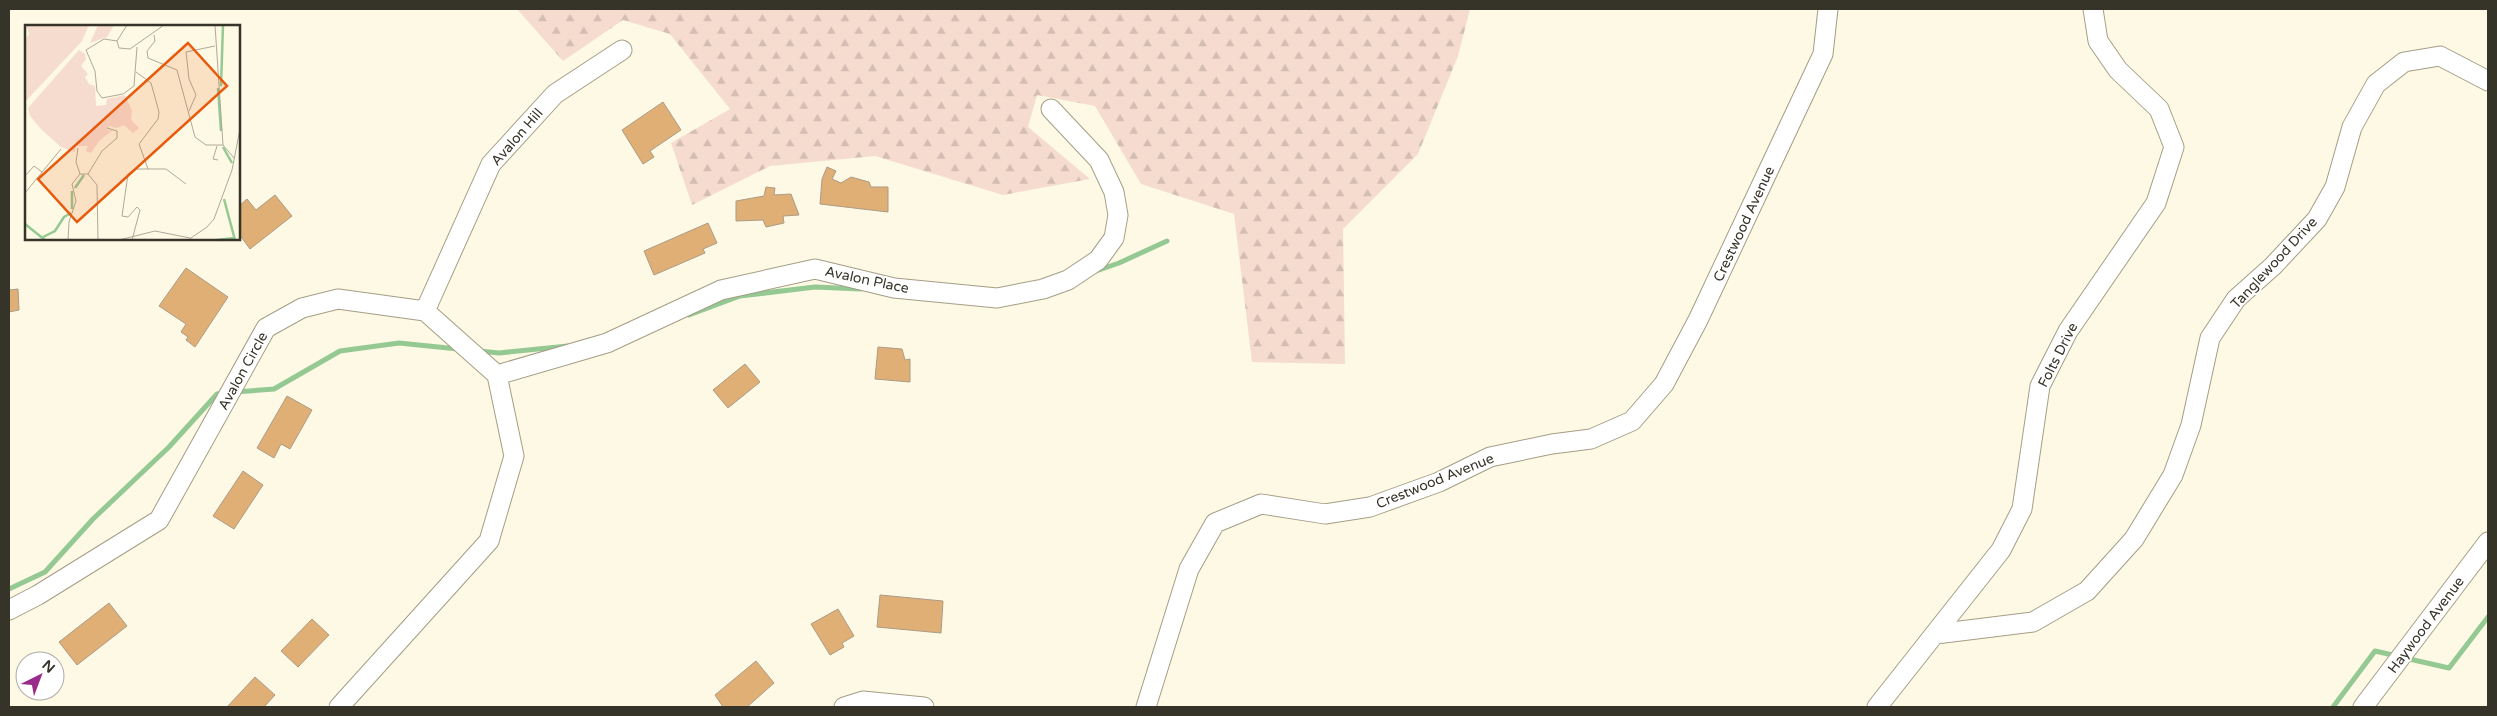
<svg xmlns="http://www.w3.org/2000/svg" width="2497" height="716" font-family="'Varela Round',sans-serif">
  <style>
    .forest { fill: url(#forest-firs) }
    .lines { fill: none; stroke-linecap: round; stroke-linejoin: round }
    .stream { stroke: #95c993; stroke-width: 5 }
    .building { fill: #dfaf75; stroke: #ac9b87 }
    .street-casing { stroke: #a49e86; stroke-width: 21 }
    .street { stroke: #fff; stroke-width: 19 }
    .labels { text-anchor: middle; dominant-baseline: central; stroke-width: 4; stroke-linejoin: round; paint-order: stroke }
    .street-label { font-size: 14px; fill: #363329; stroke: #fff }
    .inset-river { fill: none; stroke: #95c993; stroke-width: 2.5 }
    .inset-road { fill: none; stroke: #aeaa99; stroke-width: 1 }
    .view { fill: #e8590c; fill-opacity: 0.15; stroke: #e8590c; stroke-width: 2.5 }
    .inset-edge { fill: none; stroke: #363329; stroke-width: 2.5 }
  </style>
  <defs>
    <pattern id="forest-firs" width="22" height="20" patternUnits="userSpaceOnUse" patternTransform="scale(1.25)"><rect width="22" height="20" fill="#f6dccf"/><path d="M5 1l3.5 6h-7zM16 11l3.5 6h-7z" fill="#d4bdb2"/></pattern>
  </defs>
  <rect width="100%" height="100%" fill="#fef9e4"/>
  <path class="forest" d="M 517,9 L 1470,9 L 1458,56 L 1418,154 L 1343,229 L 1345,364 L 1252,362 L 1234,214 L 1141,184 L 1095,106 L 1037,95 L 1028,127 L 1090,179 L 1003,195 L 875,156 L 770,166 L 692,205 L 671,143 L 730,109 L 670,34 L 623,20 L 563,61 Z"/>
  <g class="lines">
    <path class="stream" d="M 1096,271 L 1119,263 L 1167,241
      M 689,315 L 740,296 L 815,287 L 861,289
      M 479,351 L 499,353 L 568,346
      M 235,392 L 274,389 L 340,351 L 399,343 L 458,349
      M 9,589 L 45,572 L 93,519 L 169,447 L 217,394 L 224,393
      M 2405,658 L 2449,668 L 2488,617
      M 2333,707 L 2375,651 L 2397,656"/>
  </g>
  <path class="building" d="M 663,102 L 681,130 L 650,151 L 654,157 L 643,164 L 622,130 Z
    M 827,167 L 836,171 L 832,179 L 841,183 L 851,177 L 869,182 L 871,187 L 888,187 L 888,212 L 820,204 L 822,179 Z
    M 766,187 L 775,188 L 774,195 L 791,194 L 799,215 L 783,216 L 784,223 L 766,227 L 763,220 L 736,221 L 736,201 L 764,196 Z
    M 275,195 L 292,216 L 250,249 L 239,234 L 239,206 L 247,199 L 256,210 Z
    M 708,223 L 717,243 L 703,249 L 705,253 L 654,275 L 644,251 Z
    M 186,268 L 228,297 L 195,347 L 186,340 L 188,337 L 181,332 L 186,324 L 159,306 Z
    M 18,289 L 19,310 L 9,312 L 9,290 Z
    M 878,347 L 902,349 L 905,360 L 910,359 L 910,382 L 875,379 Z
    M 745,364 L 760,382 L 728,408 L 713,390 Z
    M 287,396 L 312,410 L 290,449 L 281,444 L 274,458 L 257,448 Z
    M 243,471 L 263,485 L 234,529 L 213,516 Z
    M 880,595 L 943,601 L 941,633 L 877,627 Z
    M 109,603 L 127,626 L 77,665 L 59,642 Z
    M 838,609 L 854,636 L 842,643 L 844,647 L 830,655 L 811,624 Z
    M 312,619 L 329,635 L 298,667 L 281,651 Z
    M 756,661 L 774,683 L 747,707 L 723,707 L 715,695 Z
    M 255,677 L 275,695 L 264,707 L 227,707 Z"/>
  <g class="lines">
    <defs>
      <path id="street" d="M 425,311 L 491,164 L 555,94 L 622,50
        M 497,375 L 607,343 L 721,290 L 815,269 L 894,288 L 997,298 L 1043,289 L 1068,280 L 1098,260 L 1114,238 L 1118,215 L 1114,192 L 1099,160 L 1051,109
        M 9,610 L 38,595 L 159,520 L 266,328 L 302,308 L 338,299 L 425,311 L 497,375 L 514,456 L 489,541 L 339,707
        M 1936,634 L 2033,622 L 2087,591 L 2134,539 L 2173,475 L 2191,425 L 2210,338 L 2236,299 L 2273,266 L 2317,219 L 2335,187 L 2352,127 L 2376,84 L 2404,62 L 2440,56 L 2488,81
        M 844,707 L 863,701 L 924,707
        M 1146,707 L 1189,569 L 1215,523 L 1261,504 L 1325,514 L 1370,507 L 1439,482 L 1490,457 L 1552,444 L 1591,439 L 1632,421 L 1664,384 L 1698,320 L 1823,54 L 1828,9
        M 1877,707 L 2001,550 L 2022,509 L 2040,386 L 2068,331 L 2156,203 L 2174,147 L 2159,109 L 2118,70 L 2098,41 L 2093,9
        M 2363,707 L 2488,542"/>
    </defs>
    <use href="#street" class="street-casing"/>
    <use href="#street" class="street"/>
  </g>
  <g class="labels">
    <g class="street-label">
      <text transform="translate(517 137) rotate(-49)">Avalon Hill</text>
      <text transform="translate(1744 224) rotate(-65)">Crestwood Avenue</text>
      <text transform="translate(2274 263) rotate(-47)">Tanglewood Drive</text>
      <text transform="translate(867 280) rotate(12)">Avalon Place</text>
      <text transform="translate(2058 355) rotate(-63)">Folts Drive</text>
      <text transform="translate(243 371) rotate(-61)">Avalon Circle</text>
      <text transform="translate(1435 481) rotate(-22)">Crestwood Avenue</text>
      <text transform="translate(2426 625) rotate(-53)">Haywood Avenue</text>
    </g>
  </g>
  <g transform="translate(25 25)">
    <rect width="215" height="215" fill="#fef9e4"/>
    <path d="M 1,0 L 64,0 L 57,16 L 0,77 L 0,15 L 4,9 ZM 73,0 L 89,0 L 82,12 L 65,18 ZM 54,25 L 60,29 L 61,34 L 56,41 L 63,49 L 60,52 L 64,59 L 70,61 L 71,81 L 81,80 L 82,74 L 100,70 L 107,86 L 106,95 L 114,103 L 108,108 L 99,100 L 92,103 L 84,101 L 82,105 L 88,105 L 74,116 L 66,128 L 61,126 L 63,121 L 51,121 L 50,127 L 36,122 L 17,105 L 5,91 L 3,83 Z" fill="#f6dccf"/>
    <path class="inset-river" d="M 196,61 L 198,0M 193,63 L 196,106M 198,122 L 207,138M 50,163 L 59,150M 199,174 L 210,215M 47,184 L 47,166M 0,199 L 20,215M 18,212 L 30,206 L 39,192 L 46,188M 192,215 L 209,213"/>
    <path class="inset-road" d="M 190,0 L 198,120 L 209,133M 129,10 L 130,16 L 122,26 L 123,33 L 152,45 L 170,112 L 181,120 L 198,120M 92,16 L 79,14 L 61,25 L 70,46 L 72,66 L 77,73 L 98,69 L 109,61 L 112,22M 92,16 L 94,23 L 105,24 L 139,0M 92,16 L 102,0M 111,47 L 126,58 L 134,87 L 133,94 L 114,119 L 123,144M 164,86 L 171,70 L 164,54 L 161,27 L 190,21M 192,121 L 188,134 L 193,135M 53,123 L 51,137 L 55,149M 63,149 L 77,126 L 92,113 L 92,106 L 82,103M 0,151 L 9,141 L 17,147M 0,168 L 36,124M 43,215 L 44,197 L 51,176 L 47,159 L 55,149 L 63,149 L 72,160 L 73,215M 94,215 L 130,206 L 165,213M 107,215 L 115,185 L 112,182 L 103,192 L 97,191 L 103,149 L 111,144 L 141,144 L 161,159M 163,215 L 182,202 L 189,194 L 207,145 L 215,104"/>
    <path class="view" d="M 163,18 L 202,61 L 52,197 L 13,154 Z"/>
    <rect width="215" height="215" class="inset-edge"/>
  </g>
  <rect width="2497" height="716" fill="none" stroke="#363329" stroke-width="20"/>
  <g transform="translate(40 676) rotate(42)"><circle r="24" fill="#ffffff" stroke="#afada9"/>
  <path d="M0-4L9 19L0 12L-9 19Z" fill="#9a2b8a"/>
  <text y="-8" font-size="14" font-weight="bold" text-anchor="middle" fill="#363329">N</text>
  </g>
</svg>
